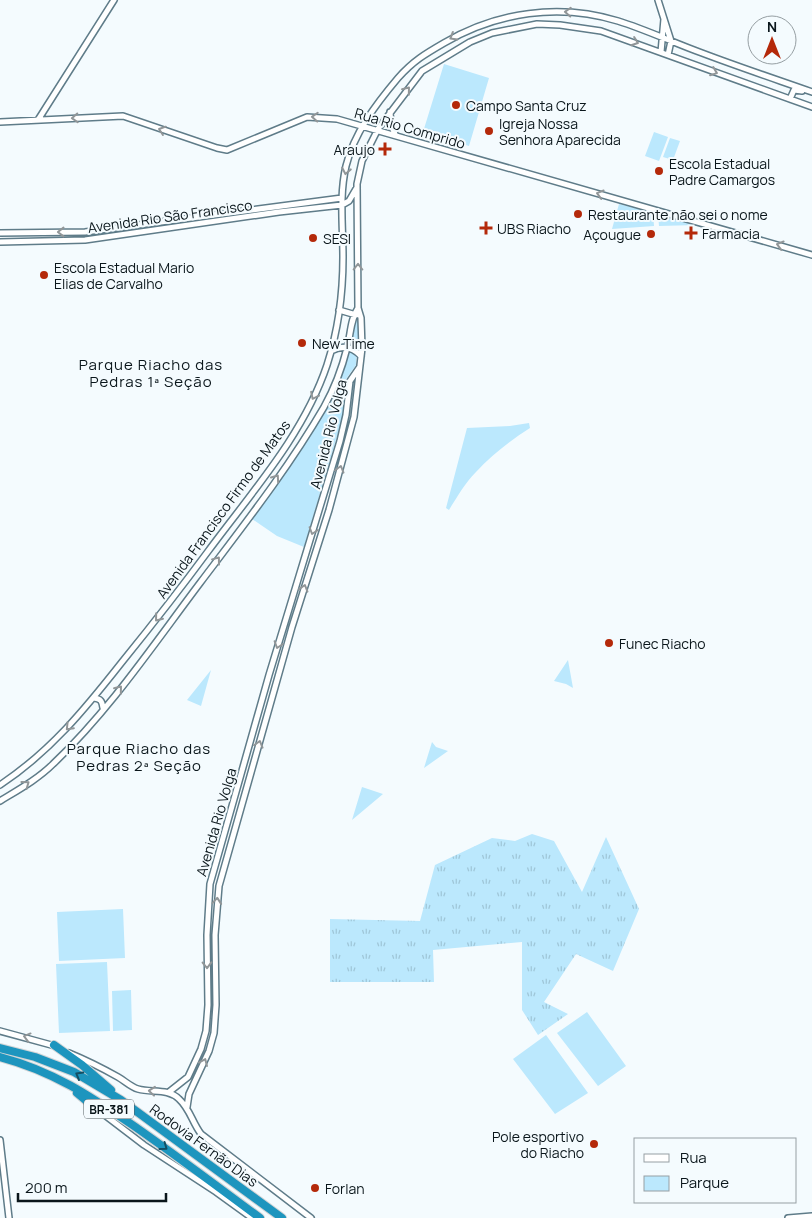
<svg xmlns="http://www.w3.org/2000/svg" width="812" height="1218" font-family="Manrope,sans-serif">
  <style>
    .grass { fill: url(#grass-tufts) }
    .park { fill: #bbe8fd }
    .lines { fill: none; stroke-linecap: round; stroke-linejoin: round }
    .minor-casing { stroke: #5f7c89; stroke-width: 8 }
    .highway-casing { stroke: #d3d5d6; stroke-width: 10 }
    .minor { stroke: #fff; stroke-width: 5 }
    .highway { stroke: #1d95be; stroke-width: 8 }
    .oneway { stroke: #919698 }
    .oneway2 { stroke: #134f64 }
    .poi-dot { fill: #b4290a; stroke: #f4fbfe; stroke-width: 2 }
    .labels { text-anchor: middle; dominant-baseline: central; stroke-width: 4; stroke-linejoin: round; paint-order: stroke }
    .shield { fill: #f4fbfe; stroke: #505b5f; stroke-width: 1 }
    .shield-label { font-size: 12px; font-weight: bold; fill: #0a161b }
    .poi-label { font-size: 14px; fill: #0a161b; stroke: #f4fbfe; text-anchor: start }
    .street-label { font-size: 14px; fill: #0a161b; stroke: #f4fbfe }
    .neighbourhood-label { font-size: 15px; letter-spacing: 1px; fill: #0a161b; stroke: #f4fbfe }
  </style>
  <defs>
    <pattern id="grass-tufts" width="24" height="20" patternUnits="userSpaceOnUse" patternTransform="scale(1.25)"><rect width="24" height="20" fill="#bbe8fd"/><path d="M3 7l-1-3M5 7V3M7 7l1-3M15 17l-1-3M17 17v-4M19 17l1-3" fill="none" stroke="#9fc6d8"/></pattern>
  </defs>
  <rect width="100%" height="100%" fill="#f4fbfe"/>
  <path class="grass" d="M 532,834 L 554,841 L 582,892 L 606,837 L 639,909 L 613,971 L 576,954 L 544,1002 L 568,1014 L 538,1035 L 522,1010 L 522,942 L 433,950 L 434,982 L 330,982 L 330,919 L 420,921 L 435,865 L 492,838 L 515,841 Z"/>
  <path class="park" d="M 444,64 L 489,78 L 469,146 L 423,132 Z
    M 654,132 L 668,137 L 659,161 L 645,156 Z
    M 670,138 L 680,141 L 673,160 L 663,157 Z
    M 619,204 L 653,213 L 654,226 L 612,229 Z
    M 658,214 L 697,225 L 659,226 Z
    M 357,317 L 359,320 L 356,365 L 346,379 L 343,416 L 304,547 L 277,536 L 252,519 L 334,397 L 350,350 Z
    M 529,423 L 530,428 C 511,440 492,455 476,472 C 465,483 457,497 449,510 L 446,508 L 467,428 L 510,426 Z
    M 568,660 L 573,688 L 566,684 L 554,681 Z
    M 211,670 L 201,706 L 187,700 Z
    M 432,742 L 436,747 L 448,751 L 424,768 Z
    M 362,787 L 383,794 L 352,820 Z
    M 123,909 L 125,958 L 59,961 L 57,912 Z
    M 107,962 L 110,1031 L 59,1033 L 56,964 Z
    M 131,990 L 132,1030 L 113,1031 L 112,991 Z
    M 587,1012 L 626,1066 L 598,1086 L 557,1033 Z
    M 546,1035 L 588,1093 L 555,1114 L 513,1059 Z"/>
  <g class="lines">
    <defs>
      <path id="minor" d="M 658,0 L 671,41 L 668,55
        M 661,52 L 664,19
        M 790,99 L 794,90 L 802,91
        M 390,112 L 391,125 L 395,134
        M 38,120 L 114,0
        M 0,122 L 123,116 L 217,148 L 227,150 L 307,117 L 337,119 L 812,255
        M 0,233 L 85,232 L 342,198
        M 0,242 L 85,240 L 279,212 L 342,205 L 349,201 L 356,189
        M 339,310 L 356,315
        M 331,351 C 342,345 352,346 361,356
        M 94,698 C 101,699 102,701 103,708
        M 0,785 C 51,751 85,709 122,662 C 152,625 181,588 209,550 C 252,492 304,434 327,365 C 338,331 343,292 343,257 C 343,227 339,196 346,166 C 354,133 376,104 398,78 C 413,61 425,54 444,43 C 497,12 559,3 618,21 C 647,30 674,43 702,53 C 739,67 775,79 812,92
        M 0,801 C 18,790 38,779 53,764 C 109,711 154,644 200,583 C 243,526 288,469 324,407 C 334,389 342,368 347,348 C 351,334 350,320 358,308 L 357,184 L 362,161 L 378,129 L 422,71 L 470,42 L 492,33 L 537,24 L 560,25 L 601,31 L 812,107
        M 0,1031 L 55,1046
        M 69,1053 C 86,1060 102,1068 118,1077 C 125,1081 131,1087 138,1089 C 152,1093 168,1088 179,1099 C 190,1109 192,1122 201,1134 L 311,1218
        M 169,1092 L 188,1077 L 201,1049 L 206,1031 L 208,1005 L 207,935 L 210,884 L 269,675 L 340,441 L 346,415 L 350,381 L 359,368
        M 89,1103 L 144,1145 L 216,1192 L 252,1218
        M 187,1107 L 189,1094 L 209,1051 L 214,1033 L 216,1005 L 215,935 L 219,886 L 292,627 L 329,510 L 354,417 L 362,348 L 361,318 L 358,308
        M 0,1140 L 9,1218
        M 788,1218 L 812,1216"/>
      <path id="highway" d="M 54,1045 L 82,1065 L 111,1090
        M 0,1048 L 35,1057 L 74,1072 L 121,1100 L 282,1218
        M 0,1057 C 53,1071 90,1096 134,1126 C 177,1156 218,1187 260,1218
        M 77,1093 L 89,1103"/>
    </defs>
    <use href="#minor" class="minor-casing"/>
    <use href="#highway" class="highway-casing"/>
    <use href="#minor" class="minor"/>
    <use href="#highway" class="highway"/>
  </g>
  <defs><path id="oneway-chevron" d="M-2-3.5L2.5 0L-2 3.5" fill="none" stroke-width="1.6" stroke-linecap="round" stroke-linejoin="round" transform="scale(1.25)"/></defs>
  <g class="oneway">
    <use href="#oneway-chevron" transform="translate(568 12) rotate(-177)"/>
    <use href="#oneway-chevron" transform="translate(453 37) rotate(149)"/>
    <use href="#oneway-chevron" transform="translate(635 42) rotate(20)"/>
    <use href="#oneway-chevron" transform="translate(714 72) rotate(21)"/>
    <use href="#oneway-chevron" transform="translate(407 90) rotate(-51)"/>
    <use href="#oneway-chevron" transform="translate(315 117) rotate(-177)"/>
    <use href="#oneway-chevron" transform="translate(75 118) rotate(177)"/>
    <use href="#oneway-chevron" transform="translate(162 130) rotate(-161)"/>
    <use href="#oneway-chevron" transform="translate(346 171) rotate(101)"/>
    <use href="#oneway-chevron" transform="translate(600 194) rotate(-164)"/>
    <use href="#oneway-chevron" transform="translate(61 232) rotate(180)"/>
    <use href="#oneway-chevron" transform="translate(780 245) rotate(-164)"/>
    <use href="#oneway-chevron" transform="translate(358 267) rotate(-90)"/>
    <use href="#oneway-chevron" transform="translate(314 396) rotate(116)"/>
    <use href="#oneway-chevron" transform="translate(340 469) rotate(-74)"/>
    <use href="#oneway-chevron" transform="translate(276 478) rotate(-55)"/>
    <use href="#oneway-chevron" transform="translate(313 531) rotate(108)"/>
    <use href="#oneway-chevron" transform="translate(217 560) rotate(-53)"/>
    <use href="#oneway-chevron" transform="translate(304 588) rotate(-73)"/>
    <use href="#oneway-chevron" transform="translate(158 618) rotate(129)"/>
    <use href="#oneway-chevron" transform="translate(278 645) rotate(108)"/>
    <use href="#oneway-chevron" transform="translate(119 689) rotate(-51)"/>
    <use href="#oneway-chevron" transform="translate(69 727) rotate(134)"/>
    <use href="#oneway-chevron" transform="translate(259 744) rotate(-74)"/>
    <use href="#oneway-chevron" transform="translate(26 784) rotate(-36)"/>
    <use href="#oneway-chevron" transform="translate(217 901) rotate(-85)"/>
    <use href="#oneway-chevron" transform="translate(207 965) rotate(89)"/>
    <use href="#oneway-chevron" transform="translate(27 1037) rotate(-165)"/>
    <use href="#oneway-chevron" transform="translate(204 1062) rotate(-66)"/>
    <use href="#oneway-chevron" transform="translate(152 1091) rotate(-174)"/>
  </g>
  <g class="oneway2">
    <use href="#oneway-chevron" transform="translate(79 1075) rotate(-150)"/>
    <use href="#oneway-chevron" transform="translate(164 1147) rotate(36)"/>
  </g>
  <g class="poi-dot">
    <circle cx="456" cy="105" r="5"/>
    <circle cx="489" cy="131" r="5"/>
    <path d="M382.5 141.5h5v5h5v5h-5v5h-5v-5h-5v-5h5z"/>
    <circle cx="659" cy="171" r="5"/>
    <circle cx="578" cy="214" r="5"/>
    <path d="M483.5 220.5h5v5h5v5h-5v5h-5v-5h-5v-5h5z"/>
    <path d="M688.5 225.5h5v5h5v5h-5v5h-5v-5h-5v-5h5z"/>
    <circle cx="651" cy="234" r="5"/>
    <circle cx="313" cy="238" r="5"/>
    <circle cx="44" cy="275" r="5"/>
    <circle cx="302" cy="343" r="5"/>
    <circle cx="609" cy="643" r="5"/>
    <circle cx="594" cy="1144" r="5"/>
    <circle cx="315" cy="1188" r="5"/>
  </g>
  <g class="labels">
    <rect class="shield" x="84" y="1099.5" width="50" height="19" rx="4"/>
    <g class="shield-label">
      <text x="109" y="1109">BR-381</text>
    </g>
    <g class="poi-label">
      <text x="466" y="105">Campo Santa Cruz</text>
      <text x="499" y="123">Igreja Nossa<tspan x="499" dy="16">Senhora Aparecida</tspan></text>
      <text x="375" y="149" text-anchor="end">Araujo</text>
      <text x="669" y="163">Escola Estadual<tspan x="669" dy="16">Padre Camargos</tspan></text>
      <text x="588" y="214">Restaurante não sei o nome</text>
      <text x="497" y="228">UBS Riacho</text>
      <text x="702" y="233">Farmacia</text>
      <text x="641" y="234" text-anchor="end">Açougue</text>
      <text x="323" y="238">SESI</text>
      <text x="54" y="267">Escola Estadual Mario<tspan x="54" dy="16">Elias de Carvalho</tspan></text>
      <text x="312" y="343">New Time</text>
      <text x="619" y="643">Funec Riacho</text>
      <text x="584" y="1136" text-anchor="end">Pole esportivo<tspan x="584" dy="16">do Riacho</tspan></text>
      <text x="325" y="1188">Forlan</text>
    </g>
    <g class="street-label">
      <text transform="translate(410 128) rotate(16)">Rua Rio Comprido</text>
      <text transform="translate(170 216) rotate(-8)">Avenida Rio São Francisco</text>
      <text transform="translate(328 434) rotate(-76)">Avenida Rio Volga</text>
      <text transform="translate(223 509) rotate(-54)">Avenida Francisco Firmo de Matos</text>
      <text transform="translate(216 822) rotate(-74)">Avenida Rio Volga</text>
      <text transform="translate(204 1145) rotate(36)">Rodovia Fernão Dias</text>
    </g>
    <g class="neighbourhood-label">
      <text x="151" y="364">Parque Riacho das<tspan x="151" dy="17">Pedras 1ª Seção</tspan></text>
      <text x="139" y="748">Parque Riacho das<tspan x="139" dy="17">Pedras 2ª Seção</tspan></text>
    </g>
  </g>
  <rect x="634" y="1138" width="162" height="65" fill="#f4fbfe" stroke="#969fa3"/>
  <rect x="644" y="1154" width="25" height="8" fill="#ffffff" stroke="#969fa3"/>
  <text x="680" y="1163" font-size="15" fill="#0a161b">Rua</text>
  <rect x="644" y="1176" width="25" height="15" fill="#bbe8fd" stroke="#969fa3"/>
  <text x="680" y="1188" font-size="15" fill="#0a161b">Parque</text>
  <g transform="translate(772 40)"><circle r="24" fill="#f4fbfe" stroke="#969fa3"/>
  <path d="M0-4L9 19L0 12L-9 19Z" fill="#b4290a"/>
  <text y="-8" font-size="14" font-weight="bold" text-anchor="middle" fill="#0a161b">N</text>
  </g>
  <path d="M18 1193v8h148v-8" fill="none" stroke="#0a161b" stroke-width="2.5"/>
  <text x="25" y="1193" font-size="15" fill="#0a161b" stroke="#f4fbfe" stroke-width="4" paint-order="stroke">200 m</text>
</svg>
